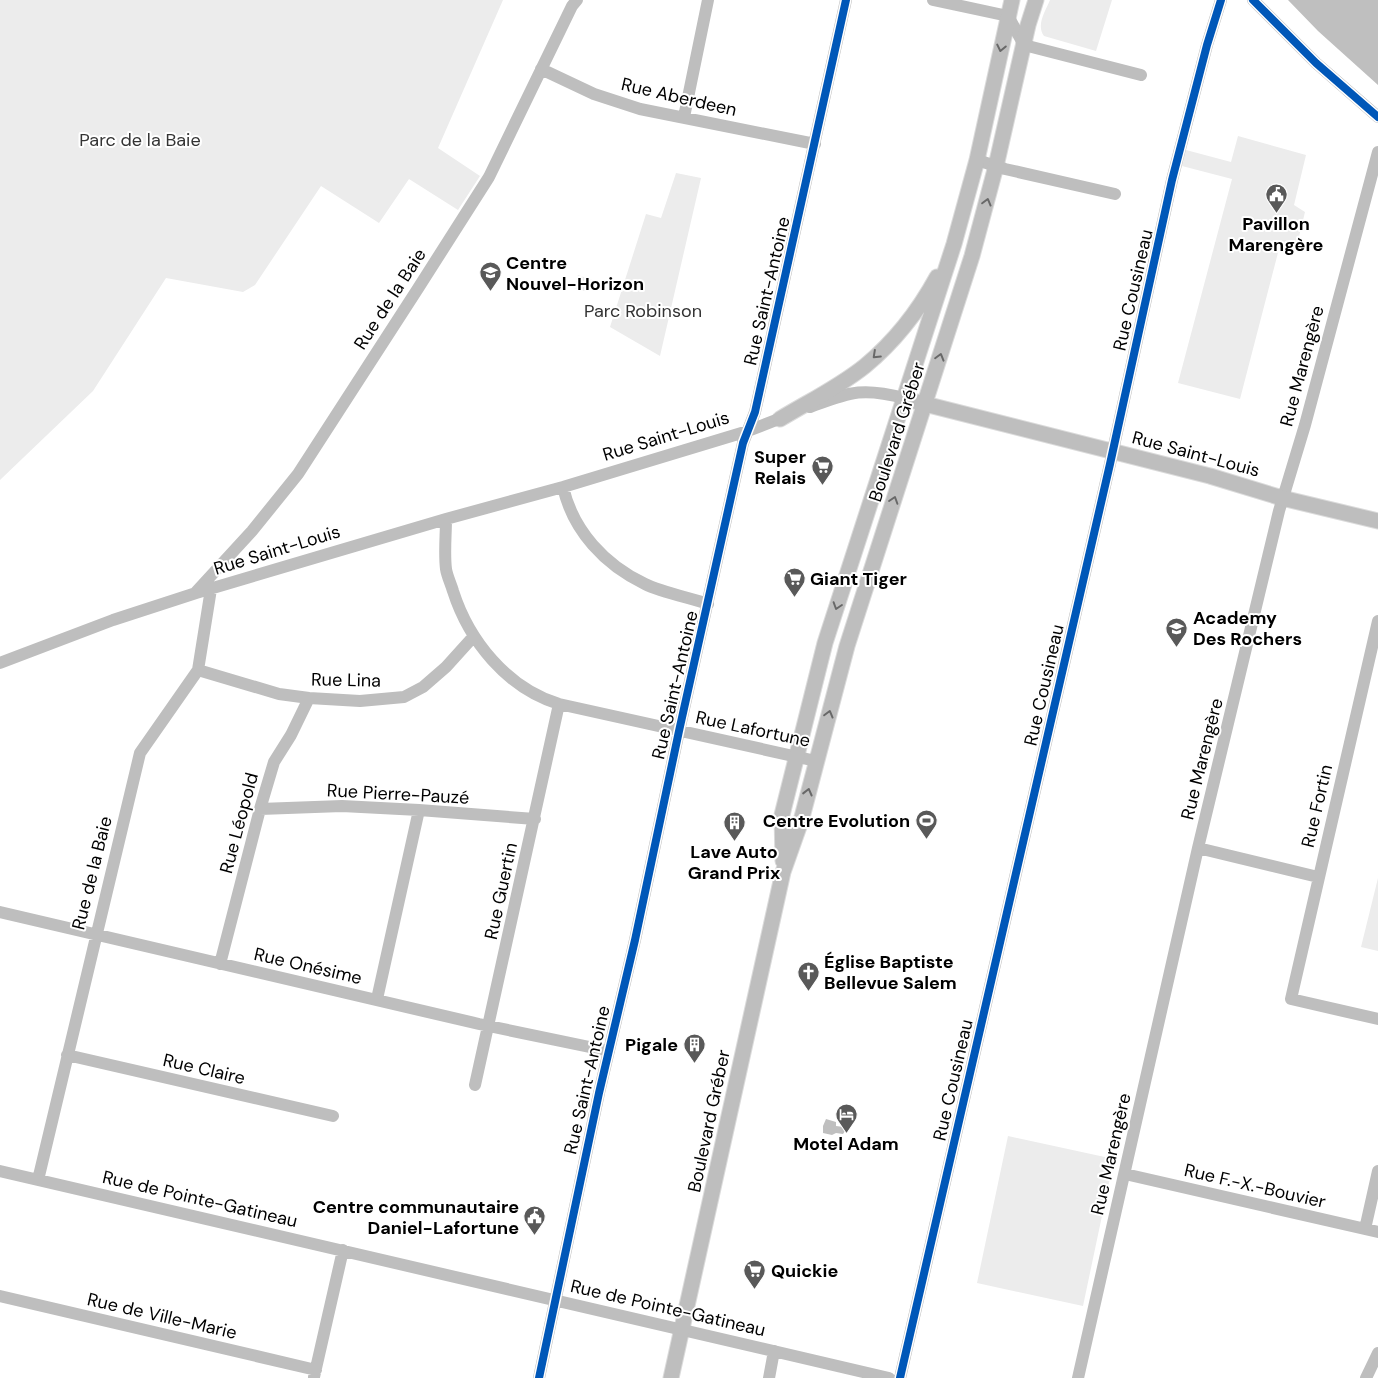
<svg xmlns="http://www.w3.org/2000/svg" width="1378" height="1378" font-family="'DM Sans',sans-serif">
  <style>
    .green { fill: #ececec }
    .water { fill: #bfbfbf }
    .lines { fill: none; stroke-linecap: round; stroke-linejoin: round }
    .major-casing { stroke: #dbdbdb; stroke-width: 17 }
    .minor { stroke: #bebebe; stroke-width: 12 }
    .major { stroke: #bebebe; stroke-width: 15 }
    .cycleway-casing { stroke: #fff; stroke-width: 11 }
    .cycleway { stroke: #0057b8; stroke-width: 8 }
    .oneway { stroke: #686868 }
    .labels { text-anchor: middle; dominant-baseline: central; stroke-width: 4; stroke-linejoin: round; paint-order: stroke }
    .street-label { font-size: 18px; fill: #000; stroke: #fff }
    .park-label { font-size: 18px; fill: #333; stroke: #fff }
    .poi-label { font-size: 18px; font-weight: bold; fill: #000; stroke: #fff; text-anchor: start }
  </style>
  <rect width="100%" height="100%" fill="#fff"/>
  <path class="green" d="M 0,0 L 503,0 L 438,148 L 480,176 L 458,210 L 409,179 L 379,223 L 321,186 L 255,285 L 243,292 L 166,278 L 93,391 L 0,480 Z
    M 1050,0 L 1112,0 L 1096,51 L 1044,36 C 1036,25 1045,12 1050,0 Z
    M 1238,136 L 1306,155 L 1294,205 L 1305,212 L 1296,249 L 1280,245 L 1240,399 L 1178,383 L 1232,179 L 1182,166 L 1186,150 L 1231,162 Z
    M 676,173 L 701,178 L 660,356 L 610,327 L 646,214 L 661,218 Z
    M 578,275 L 592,280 L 588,292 L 574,288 Z
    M 1378,878 L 1378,951 L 1361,947 Z
    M 1008,1136 L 1114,1159 L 1083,1306 L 977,1283 Z"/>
  <path class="water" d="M 1288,0 L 1378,0 L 1378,85 L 1318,31 Z
    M 826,1119 L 836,1122 L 836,1126 L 844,1127 L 845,1131 L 843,1134 L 836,1133 L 832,1135 L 823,1133 L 823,1126 Z"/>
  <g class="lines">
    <defs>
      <path id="major" d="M 917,402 L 1210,476 L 1282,498 L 1378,521
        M 780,419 C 808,402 839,387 865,366 C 894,342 919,310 937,277
        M 783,861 L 782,815 L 825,643 L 954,244 L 977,160 L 1012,0
        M 671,1378 L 783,872 L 801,821 L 847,646 L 972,256 L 996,166 L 1028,25 L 1036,0"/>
    </defs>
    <use href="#major" class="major-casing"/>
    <path class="minor" d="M 933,0 L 1008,16 L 1024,45 L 1141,75
      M 1253,0 L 1316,63 L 1378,117
      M 541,69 L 594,94 L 640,109 L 815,144
      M 684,117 L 708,0
      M 977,160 L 1005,169 L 1115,194
      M 810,407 C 851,392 861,387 905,398
      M 563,487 C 573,531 605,565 645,584 C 661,592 690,598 708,604
      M 446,519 C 446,535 444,553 446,569 C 447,576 451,584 453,591 C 469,641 507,688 559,704 L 816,761
      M 196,592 L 252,531 L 298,474 L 417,290 L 489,177 L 572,6 L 577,0
      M 1378,621 L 1291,999 L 1378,1019
      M 0,663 L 113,620 L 196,593 L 446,519 L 563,487 L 748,431 L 789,415
      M 198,670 L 279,694 L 309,698 L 360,701 L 404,697 L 423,687 L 446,667 L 474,636
      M 260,809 L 342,806 L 419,810 L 535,819
      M 1198,848 L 1318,877
      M 0,912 L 479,1024 L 609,1051
      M 220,964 L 260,809 L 274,762 L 291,735 L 309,698
      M 377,999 L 419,810
      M 67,1055 L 333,1116
      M 475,1085 L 559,704
      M 0,1171 L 889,1378
      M 1125,1174 L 1378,1232
      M 38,1180 L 140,753 L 198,670 L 211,589
      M 1365,1229 L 1378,1171
      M 0,1296 L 316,1370
      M 314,1377 L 343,1250
      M 539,1378 L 599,1093 L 635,940 L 679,731 L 743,443 L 755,412 L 846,0
      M 769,1378 L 774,1351
      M 900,1378 L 1110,464 L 1172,180 L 1207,45 L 1221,0
      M 1078,1378 L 1198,848 L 1279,511 L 1305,425 L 1378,152
      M 1366,1378 L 1378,1353"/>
    <use href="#major" class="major"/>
    <defs>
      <path id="cycleway" d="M 1253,0 L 1316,63 L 1378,117
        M 539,1378 L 599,1093 L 635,940 L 679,731 L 743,443 L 755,412 L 846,0
        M 900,1378 L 1110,464 L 1172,180 L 1207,45 L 1221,0"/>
    </defs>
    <use href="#cycleway" class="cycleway-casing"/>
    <use href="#cycleway" class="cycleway"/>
  </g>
  <defs><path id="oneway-chevron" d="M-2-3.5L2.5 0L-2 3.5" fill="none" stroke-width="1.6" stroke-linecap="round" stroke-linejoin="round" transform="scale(1.25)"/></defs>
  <g class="oneway">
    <use href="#oneway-chevron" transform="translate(1001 48) rotate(102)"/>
    <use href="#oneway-chevron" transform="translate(987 202) rotate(-75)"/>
    <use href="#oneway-chevron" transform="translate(876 355) rotate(137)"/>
    <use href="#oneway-chevron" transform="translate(940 357) rotate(-74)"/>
    <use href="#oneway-chevron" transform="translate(894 500) rotate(-72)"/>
    <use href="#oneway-chevron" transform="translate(837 606) rotate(108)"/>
    <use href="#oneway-chevron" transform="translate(829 714) rotate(-75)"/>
    <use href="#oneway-chevron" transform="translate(808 792) rotate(-76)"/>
  </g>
  <defs>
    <symbol id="civic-pin" viewBox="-11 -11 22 30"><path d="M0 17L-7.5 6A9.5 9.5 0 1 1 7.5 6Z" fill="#595959" stroke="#fff"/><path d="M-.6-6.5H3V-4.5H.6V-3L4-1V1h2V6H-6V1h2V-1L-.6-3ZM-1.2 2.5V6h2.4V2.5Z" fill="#fff"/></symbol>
    <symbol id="school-pin" viewBox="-11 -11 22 30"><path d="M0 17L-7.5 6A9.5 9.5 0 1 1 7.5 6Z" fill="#595959" stroke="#fff"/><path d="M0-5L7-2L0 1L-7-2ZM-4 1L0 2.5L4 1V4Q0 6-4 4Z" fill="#fff"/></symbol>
    <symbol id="supermarket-pin" viewBox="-11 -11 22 30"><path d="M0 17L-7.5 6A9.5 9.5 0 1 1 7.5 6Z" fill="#595959" stroke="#fff"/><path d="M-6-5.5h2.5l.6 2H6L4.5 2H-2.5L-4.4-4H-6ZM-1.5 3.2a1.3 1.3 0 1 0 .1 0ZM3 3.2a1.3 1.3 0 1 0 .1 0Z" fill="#fff"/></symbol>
    <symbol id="stadium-pin" viewBox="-11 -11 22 30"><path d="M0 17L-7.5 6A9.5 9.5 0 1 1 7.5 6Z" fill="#595959" stroke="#fff"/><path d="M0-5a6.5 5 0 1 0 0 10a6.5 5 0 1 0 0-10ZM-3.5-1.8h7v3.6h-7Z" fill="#fff"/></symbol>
    <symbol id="building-pin" viewBox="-11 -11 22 30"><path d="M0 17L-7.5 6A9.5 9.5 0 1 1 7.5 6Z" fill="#595959" stroke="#fff"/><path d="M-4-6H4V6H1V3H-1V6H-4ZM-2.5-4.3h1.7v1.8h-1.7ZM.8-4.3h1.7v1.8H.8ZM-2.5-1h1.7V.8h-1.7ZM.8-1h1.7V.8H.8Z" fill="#fff"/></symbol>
    <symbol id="church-pin" viewBox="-11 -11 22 30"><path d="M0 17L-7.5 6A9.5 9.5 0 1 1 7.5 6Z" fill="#595959" stroke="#fff"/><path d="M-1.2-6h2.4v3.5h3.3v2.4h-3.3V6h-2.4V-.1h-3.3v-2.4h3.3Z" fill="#fff"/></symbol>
    <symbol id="hotel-pin" viewBox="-11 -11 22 30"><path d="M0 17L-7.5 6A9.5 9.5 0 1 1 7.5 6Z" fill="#595959" stroke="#fff"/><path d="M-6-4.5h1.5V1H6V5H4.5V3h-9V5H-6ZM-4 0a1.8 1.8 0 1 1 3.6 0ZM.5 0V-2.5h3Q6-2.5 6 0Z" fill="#fff"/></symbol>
  </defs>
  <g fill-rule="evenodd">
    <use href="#civic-pin" x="1264" y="182" width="25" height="34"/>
    <use href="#school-pin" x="478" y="260" width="25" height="34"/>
    <use href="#supermarket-pin" x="810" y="454" width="25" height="34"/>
    <use href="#supermarket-pin" x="782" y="566" width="25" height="34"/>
    <use href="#school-pin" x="1164" y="616" width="25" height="34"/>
    <use href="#stadium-pin" x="914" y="808" width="25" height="34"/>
    <use href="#building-pin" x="722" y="810" width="25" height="34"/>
    <use href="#church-pin" x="796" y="960" width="25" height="34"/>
    <use href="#building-pin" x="682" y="1032" width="25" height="34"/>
    <use href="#hotel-pin" x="834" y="1102" width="25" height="34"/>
    <use href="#civic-pin" x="522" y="1204" width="25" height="34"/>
    <use href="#supermarket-pin" x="742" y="1258" width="25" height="34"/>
  </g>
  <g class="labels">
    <g class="street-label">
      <text transform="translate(679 97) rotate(13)">Rue Aberdeen</text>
      <text transform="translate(1133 290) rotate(-77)">Rue Cousineau</text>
      <text transform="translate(767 291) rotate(-77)">Rue Saint-Antoine</text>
      <text transform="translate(390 299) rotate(-57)">Rue de la Baie</text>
      <text transform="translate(1302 366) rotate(-75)">Rue Marengère</text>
      <text transform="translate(897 432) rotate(-72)">Boulevard Gréber</text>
      <text transform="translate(666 436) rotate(-17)">Rue Saint-Louis</text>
      <text transform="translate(1196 454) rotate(15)">Rue Saint-Louis</text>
      <text transform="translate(277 550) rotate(-17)">Rue Saint-Louis</text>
      <text transform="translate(346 680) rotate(1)">Rue Lina</text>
      <text transform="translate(675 685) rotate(-77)">Rue Saint-Antoine</text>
      <text transform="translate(1044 685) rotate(-77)">Rue Cousineau</text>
      <text transform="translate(753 729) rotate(12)">Rue Lafortune</text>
      <text transform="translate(1202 759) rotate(-76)">Rue Marengère</text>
      <text transform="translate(398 794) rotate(3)">Rue Pierre-Pauzé</text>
      <text transform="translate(1317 806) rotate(-77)">Rue Fortin</text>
      <text transform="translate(239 823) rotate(-75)">Rue Léopold</text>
      <text transform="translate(92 873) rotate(-76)">Rue de la Baie</text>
      <text transform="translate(501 891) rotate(-78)">Rue Guertin</text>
      <text transform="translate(308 966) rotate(13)">Rue Onésime</text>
      <text transform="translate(204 1069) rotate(13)">Rue Claire</text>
      <text transform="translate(587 1080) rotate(-77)">Rue Saint-Antoine</text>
      <text transform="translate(953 1080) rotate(-77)">Rue Cousineau</text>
      <text transform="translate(709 1121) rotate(-78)">Boulevard Gréber</text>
      <text transform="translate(1111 1154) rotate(-77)">Rue Marengère</text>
      <text transform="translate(1255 1186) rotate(13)">Rue F.-X.-Bouvier</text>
      <text transform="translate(200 1199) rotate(13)">Rue de Pointe-Gatineau</text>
      <text transform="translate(668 1308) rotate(13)">Rue de Pointe-Gatineau</text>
      <text transform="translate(162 1316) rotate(13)">Rue de Ville-Marie</text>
    </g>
    <g class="park-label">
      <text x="140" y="140">Parc de la Baie</text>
      <text x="643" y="311">Parc Robinson</text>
    </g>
    <g class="poi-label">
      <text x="1276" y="224" text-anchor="middle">Pavillon<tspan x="1276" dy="21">Marengère</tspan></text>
      <text x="506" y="263">Centre<tspan x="506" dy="21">Nouvel-Horizon</tspan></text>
      <text x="806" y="457" text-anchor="end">Super<tspan x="806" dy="21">Relais</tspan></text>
      <text x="810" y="579">Giant Tiger</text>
      <text x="1193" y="618">Academy<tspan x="1193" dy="21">Des Rochers</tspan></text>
      <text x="910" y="821" text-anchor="end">Centre Evolution</text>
      <text x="734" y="852" text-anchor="middle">Lave Auto<tspan x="734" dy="21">Grand Prix</tspan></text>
      <text x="824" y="962">Église Baptiste<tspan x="824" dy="21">Bellevue Salem</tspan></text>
      <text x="678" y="1045" text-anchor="end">Pigale</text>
      <text x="846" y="1144" text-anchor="middle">Motel Adam</text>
      <text x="519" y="1207" text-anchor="end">Centre communautaire<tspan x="519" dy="21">Daniel-Lafortune</tspan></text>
      <text x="771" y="1271">Quickie</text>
    </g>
  </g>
</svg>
